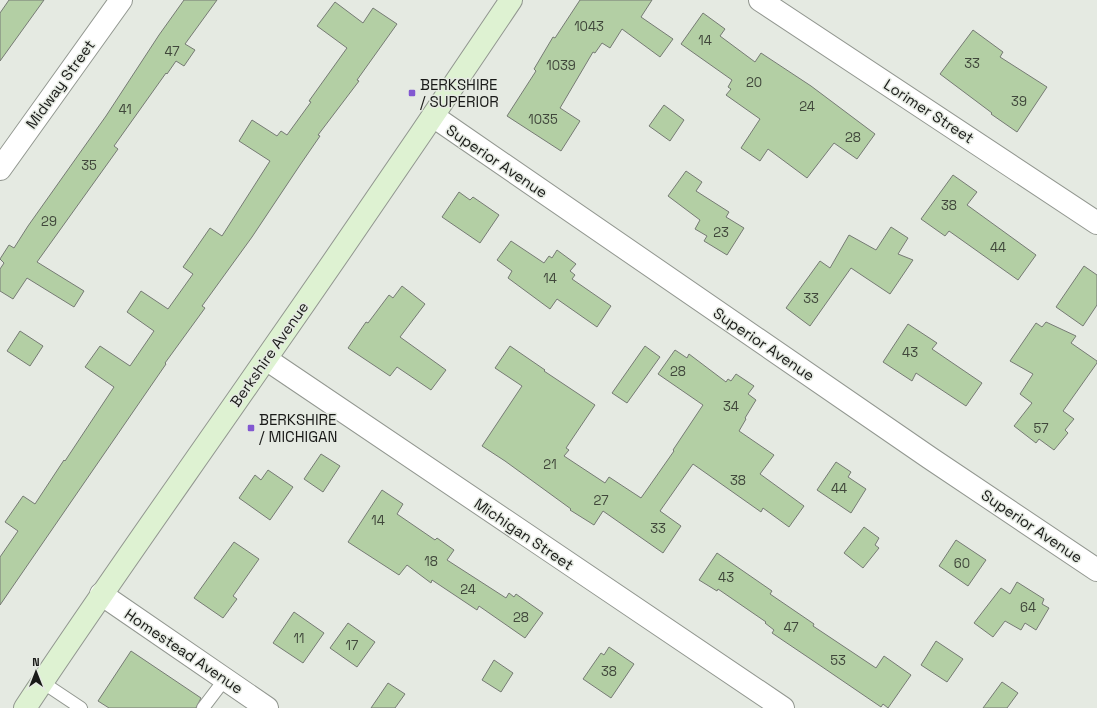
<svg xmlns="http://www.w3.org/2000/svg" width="1097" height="708" font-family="'Space Grotesk',sans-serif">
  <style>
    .building { fill: #b3cfa4; stroke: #767b74 }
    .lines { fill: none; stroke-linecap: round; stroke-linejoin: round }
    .service-casing { stroke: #929790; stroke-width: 14 }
    .minor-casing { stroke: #929790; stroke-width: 24 }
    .secondary-casing { stroke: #929790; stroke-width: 24 }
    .service { stroke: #fff; stroke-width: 12 }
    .minor { stroke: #fff; stroke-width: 22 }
    .secondary { stroke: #def2d2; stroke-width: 22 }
    .poi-dot { fill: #8258d1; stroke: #e5eae2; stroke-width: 1.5 }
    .labels { text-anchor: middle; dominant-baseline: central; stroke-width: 3; stroke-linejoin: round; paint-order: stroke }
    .number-label { font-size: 13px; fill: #40473b }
    .street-label { font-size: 15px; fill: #191a18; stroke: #e5eae2 }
    .poi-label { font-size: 15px; fill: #191a18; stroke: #e5eae2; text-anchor: start }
  </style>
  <rect width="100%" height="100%" fill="#e5eae2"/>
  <path class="building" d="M 9,0 L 44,0 L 0,61 L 0,13 Z
    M 184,0 L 217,0 L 185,44 L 195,50 L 184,66 L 176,61 L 167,74 L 166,73 L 114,146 L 118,149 L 37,262 L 84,291 L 74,307 L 27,278 L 13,299 L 0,291 L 0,269 L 4,263 L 0,259 L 9,245 L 14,248 L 28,226 L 106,116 L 159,35 Z
    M 580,0 L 652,0 L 641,17 L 673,39 L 660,57 L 622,29 L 610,48 L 602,43 L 595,53 L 593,52 L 560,108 L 580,121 L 561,151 L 507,116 L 536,71 L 534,69 L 553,37 L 555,38 Z
    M 335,2 L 363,23 L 373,8 L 397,24 L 357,80 L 359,81 L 318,135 L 320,136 L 300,165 L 252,237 L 202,306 L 205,308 L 165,363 L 166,364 L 0,605 L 0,557 L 18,531 L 5,522 L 23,496 L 35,504 L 64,460 L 65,461 L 114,387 L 85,367 L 100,346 L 130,366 L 154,331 L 127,312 L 141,291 L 168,309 L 193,274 L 183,267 L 210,228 L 222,236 L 270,161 L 239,141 L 252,120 L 277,136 L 281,131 L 287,135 L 311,102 L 309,101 L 347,48 L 317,26 Z
    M 703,13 L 725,29 L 720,36 L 755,62 L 761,53 L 811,86 L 875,134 L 857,159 L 834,143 L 807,178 L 768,149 L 760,161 L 741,148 L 760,119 L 726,95 L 731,89 L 728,87 L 732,80 L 681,44 Z
    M 973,30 L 1003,52 L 1000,57 L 1047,87 L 1017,132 L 991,114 L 992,113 L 940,74 Z
    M 664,105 L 684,120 L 670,141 L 649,126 Z
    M 686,171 L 702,182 L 696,191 L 729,212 L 726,217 L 744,228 L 727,255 L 704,241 L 707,236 L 695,229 L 700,220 L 668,196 Z
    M 953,175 L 977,192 L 967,205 L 1036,255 L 1018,280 L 949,231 L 945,236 L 921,219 Z
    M 459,192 L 470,200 L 473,197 L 499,215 L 480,243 L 442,217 Z
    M 891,227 L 908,238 L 898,254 L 913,260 L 890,294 L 851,268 L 810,326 L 786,308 L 820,261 L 830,268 L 849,235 L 876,250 Z
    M 511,241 L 544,263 L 549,256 L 552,258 L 557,250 L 576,264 L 570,271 L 575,275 L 572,279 L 611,306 L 597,327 L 557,299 L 550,309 L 508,278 L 512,271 L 497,260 Z
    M 1084,266 L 1097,275 L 1097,305 L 1083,326 L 1056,307 Z
    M 402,286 L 425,304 L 400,337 L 446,370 L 431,390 L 397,367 L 390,376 L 348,348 L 366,322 L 368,323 L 389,295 L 393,298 Z
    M 1046,322 L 1076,336 L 1071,343 L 1097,361 L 1097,363 L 1063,411 L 1074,419 L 1065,430 L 1068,433 L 1054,450 L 1039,439 L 1036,443 L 1014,426 L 1032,403 L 1020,394 L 1033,374 L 1010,361 L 1036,323 L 1042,327 Z
    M 908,324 L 937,343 L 932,349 L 982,383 L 966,406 L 916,373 L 912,381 L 883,362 Z
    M 20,331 L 43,346 L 30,366 L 7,351 Z
    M 510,346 L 545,370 L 544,371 L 595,405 L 566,448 L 569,450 L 564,456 L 605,483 L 609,477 L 641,498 L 674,451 L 673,450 L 703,405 L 658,374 L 675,350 L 687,358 L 689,354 L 726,382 L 728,379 L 731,381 L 736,374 L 754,386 L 748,394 L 756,400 L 745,418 L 746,419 L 739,431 L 774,455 L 760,474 L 804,506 L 789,527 L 763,508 L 761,512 L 693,464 L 660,511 L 681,526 L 663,553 L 603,511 L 594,525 L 570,510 L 571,509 L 505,461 L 482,446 L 522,386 L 495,368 Z
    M 645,346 L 660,357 L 627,403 L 612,393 Z
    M 321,454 L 340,466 L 323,492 L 304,479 Z
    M 836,462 L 851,472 L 848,477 L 866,489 L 851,513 L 817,490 Z
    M 268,470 L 293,487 L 270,520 L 239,498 L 255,475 L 261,480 Z
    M 382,490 L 403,504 L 397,514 L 435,540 L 437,538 L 454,550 L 447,560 L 506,598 L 509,593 L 514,597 L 516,594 L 543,613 L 525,638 L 479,606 L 477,610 L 432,580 L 431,583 L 407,565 L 399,575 L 348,542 Z
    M 864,527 L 879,538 L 875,545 L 879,548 L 863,568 L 844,553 Z
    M 956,540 L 986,560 L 968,586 L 939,566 Z
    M 234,542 L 259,559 L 233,596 L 237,599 L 223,618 L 194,598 Z
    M 717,553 L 772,591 L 770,594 L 814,624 L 813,626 L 876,668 L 884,656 L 911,675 L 888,708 L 883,704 L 881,707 L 815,662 L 772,633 L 774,630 L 765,623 L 766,622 L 718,589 L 717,591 L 699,580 Z
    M 1017,582 L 1044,599 L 1042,604 L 1049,608 L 1036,630 L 1025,623 L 1021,630 L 1005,621 L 993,637 L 974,623 L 1001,588 L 1010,594 Z
    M 294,612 L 324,633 L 303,663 L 273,643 Z
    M 348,623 L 375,642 L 357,667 L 330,648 Z
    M 936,641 L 963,659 L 947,682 L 921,665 Z
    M 609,647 L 634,664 L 611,698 L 583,679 L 601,653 L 604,655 Z
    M 131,651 L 201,698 L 196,708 L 109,708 L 98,701 Z
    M 494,660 L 513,673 L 501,692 L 482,680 Z
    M 1002,682 L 1018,693 L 1007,708 L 983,708 Z
    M 388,683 L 405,694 L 395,708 L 371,708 Z"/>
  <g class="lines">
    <defs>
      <path id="service" d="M 42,682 L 81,708
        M 203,708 L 225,679"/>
      <path id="minor" d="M 760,0 L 1097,223
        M 433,116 L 930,458 L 1097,570
        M 0,169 L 121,0
        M 266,359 L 783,708
        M 101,594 L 267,708"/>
      <path id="secondary" d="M 25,708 C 103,590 185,476 265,360 C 348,241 430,121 511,0"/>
    </defs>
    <use href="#service" class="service-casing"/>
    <use href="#minor" class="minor-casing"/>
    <use href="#secondary" class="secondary-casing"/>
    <use href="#service" class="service"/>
    <use href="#minor" class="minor"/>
    <use href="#secondary" class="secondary"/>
  </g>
  <g class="poi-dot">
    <rect x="408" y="89" width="8" height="8" rx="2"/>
    <rect x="247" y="424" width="8" height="8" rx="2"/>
  </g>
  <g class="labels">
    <g class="number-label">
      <text x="589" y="26">1043</text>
      <text x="705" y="40">14</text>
      <text x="172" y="51">47</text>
      <text x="972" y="63">33</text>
      <text x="561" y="65">1039</text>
      <text x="754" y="82">20</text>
      <text x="1019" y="101">39</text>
      <text x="807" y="106">24</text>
      <text x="125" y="109">41</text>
      <text x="543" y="119">1035</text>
      <text x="853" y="137">28</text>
      <text x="89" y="165">35</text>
      <text x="949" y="205">38</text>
      <text x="49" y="221">29</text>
      <text x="721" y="232">23</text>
      <text x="998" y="247">44</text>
      <text x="550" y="278">14</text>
      <text x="811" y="298">33</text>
      <text x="910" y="352">43</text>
      <text x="678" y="371">28</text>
      <text x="731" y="406">34</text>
      <text x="1041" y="428">57</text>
      <text x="550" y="464">21</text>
      <text x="738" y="480">38</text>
      <text x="839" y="488">44</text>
      <text x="601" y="500">27</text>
      <text x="378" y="520">14</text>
      <text x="658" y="528">33</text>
      <text x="431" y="561">18</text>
      <text x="962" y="563">60</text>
      <text x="726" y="577">43</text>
      <text x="468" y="589">24</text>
      <text x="1028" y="607">64</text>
      <text x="521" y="617">28</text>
      <text x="791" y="627">47</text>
      <text x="299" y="638">11</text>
      <text x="352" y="645">17</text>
      <text x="838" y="660">53</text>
      <text x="609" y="671">38</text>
    </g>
    <g class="street-label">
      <text transform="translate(60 84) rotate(-54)">Midway Street</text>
      <text transform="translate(929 111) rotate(33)">Lorimer Street</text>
      <text transform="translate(497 161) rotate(34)">Superior Avenue</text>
      <text transform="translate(764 344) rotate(34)">Superior Avenue</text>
      <text transform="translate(269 354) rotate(-55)">Berkshire Avenue</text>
      <text transform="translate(1032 526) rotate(34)">Superior Avenue</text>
      <text transform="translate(524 534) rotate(34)">Michigan Street</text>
      <text transform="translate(184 651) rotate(34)">Homestead Avenue</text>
    </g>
    <g class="poi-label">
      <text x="420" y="84">BERKSHIRE<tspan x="420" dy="17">/ SUPERIOR</tspan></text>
      <text x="259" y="419">BERKSHIRE<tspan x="259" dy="17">/ MICHIGAN</tspan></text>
    </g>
  </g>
  <g transform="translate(36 672)" stroke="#e5eae2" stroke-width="3" paint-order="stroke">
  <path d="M0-3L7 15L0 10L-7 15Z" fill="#191a18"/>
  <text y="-6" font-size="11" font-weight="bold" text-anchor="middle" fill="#191a18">N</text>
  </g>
</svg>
